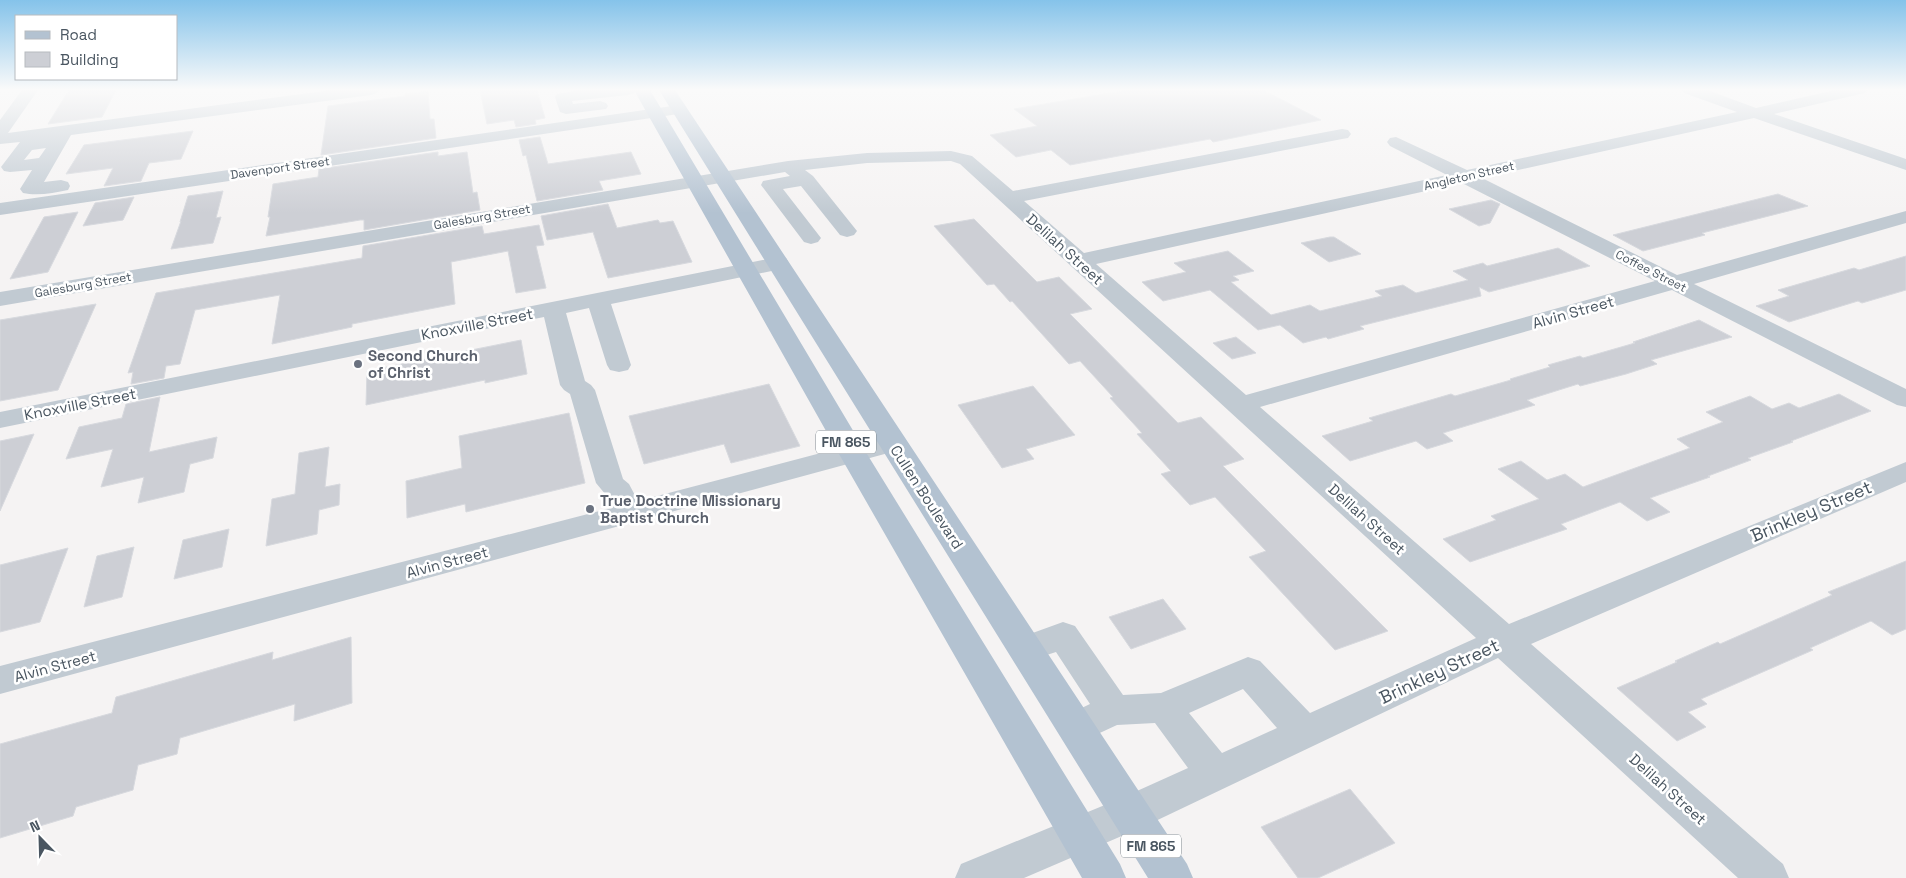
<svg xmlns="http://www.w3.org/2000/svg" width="1906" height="878" font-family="'Space Grotesk',sans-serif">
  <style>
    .building { fill: #cdcfd5; stroke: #d7d9de }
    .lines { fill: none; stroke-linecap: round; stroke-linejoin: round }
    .minor { fill: #c1cad2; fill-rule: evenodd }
    .major { fill: #b3c2d1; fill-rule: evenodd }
    .worship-dot { fill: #6b7280; stroke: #fff; stroke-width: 2 }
    .labels { text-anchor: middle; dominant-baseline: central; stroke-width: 5; stroke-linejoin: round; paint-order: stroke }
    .far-street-label { font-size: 12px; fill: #4a5661; stroke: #fff }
    .shield { fill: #fff; stroke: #808990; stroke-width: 1 }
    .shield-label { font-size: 14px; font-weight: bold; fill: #4a5661 }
    .street-label { font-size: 15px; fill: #4a5661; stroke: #fff }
    .worship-label { font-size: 15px; font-weight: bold; fill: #5b616d; stroke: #fff; text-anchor: start }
    .near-street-label { font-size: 18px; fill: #4a5661; stroke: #fff }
  </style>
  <rect width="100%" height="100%" fill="#f5f3f3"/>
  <path class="building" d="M 69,90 L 116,90 L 102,117 L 48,124 Z
    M 480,90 L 537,90 L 545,118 L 535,120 L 536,124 L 516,127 L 514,120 L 487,124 Z
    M 1128,90 L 1263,90 L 1321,120 L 1213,142 L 1210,139 L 1070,165 L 1051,150 L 1016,157 L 990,135 L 1037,126 L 1014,109 Z
    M 428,91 L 430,119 L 434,119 L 436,138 L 321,155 L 328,106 L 405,96 L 405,94 Z
    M 193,131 L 181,159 L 149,163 L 141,181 L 104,186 L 113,168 L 66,174 L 84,145 Z
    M 540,137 L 548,164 L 631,152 L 641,174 L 599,181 L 603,190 L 537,201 L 526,155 L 523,156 L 519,140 Z
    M 438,152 L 438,156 L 467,152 L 473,193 L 477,192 L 480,210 L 364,230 L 364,220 L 360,220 L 266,236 L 270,217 L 268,217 L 273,184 L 318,177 L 319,169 Z
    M 223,191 L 216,218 L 221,217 L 213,243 L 171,249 L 181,221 L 180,222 L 188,196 Z
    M 1778,194 L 1808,206 L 1702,233 L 1705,235 L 1643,251 L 1613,235 Z
    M 134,197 L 123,220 L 83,226 L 95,203 Z
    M 1491,200 L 1500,204 L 1490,223 L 1479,226 L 1449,209 Z
    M 608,204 L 617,228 L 658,220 L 660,223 L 673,221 L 692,262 L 608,278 L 593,232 L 547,240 L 541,216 Z
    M 78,212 L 48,272 L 10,279 L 44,217 Z
    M 974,219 L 1037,282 L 1059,277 L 1092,309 L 1070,314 L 1178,423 L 1201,417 L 1244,459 L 1223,466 L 1388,631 L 1335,650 L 1249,557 L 1266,551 L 1215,497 L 1190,505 L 1161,474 L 1171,471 L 1137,434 L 1142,433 L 1110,398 L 1113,397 L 1080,361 L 1069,364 L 1012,301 L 1010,302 L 994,284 L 987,285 L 934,226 Z
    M 539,225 L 544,245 L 536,246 L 546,288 L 516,293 L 508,251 L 451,262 L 455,304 L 352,324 L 352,327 L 272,344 L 280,295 L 195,310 L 180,364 L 166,366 L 164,378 L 131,384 L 133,372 L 128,373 L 156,293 L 362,258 L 363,246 L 482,226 L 484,234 Z
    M 1330,237 L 1334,237 L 1361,254 L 1329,262 L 1301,243 Z
    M 1558,248 L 1590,266 L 1489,292 L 1479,287 L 1481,296 L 1360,326 L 1364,329 L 1328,339 L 1326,337 L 1303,343 L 1280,325 L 1258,330 L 1210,290 L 1163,301 L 1142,282 L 1186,272 L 1174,263 L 1228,251 L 1254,271 L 1233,276 L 1239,280 L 1231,282 L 1271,315 L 1310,305 L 1320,311 L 1382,296 L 1375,291 L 1403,285 L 1416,293 L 1468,280 L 1453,271 L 1483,263 L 1487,266 Z
    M 1906,256 L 1906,290 L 1862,303 L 1858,301 L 1789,322 L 1756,306 L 1789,296 L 1778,290 L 1854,268 L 1859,270 Z
    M 96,304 L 58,390 L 0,401 L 0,320 Z
    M 1699,320 L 1732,337 L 1651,360 L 1657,364 L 1626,374 L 1580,386 L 1578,384 L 1527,400 L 1535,405 L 1443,433 L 1453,441 L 1427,449 L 1416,441 L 1350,461 L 1322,436 L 1373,421 L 1369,418 L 1451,394 L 1455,396 L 1511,380 L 1510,379 L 1550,367 L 1548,365 L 1580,356 L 1583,358 L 1635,343 L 1633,342 Z
    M 1236,337 L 1256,353 L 1232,359 L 1213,343 Z
    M 521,340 L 527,374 L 485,383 L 485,380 L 366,405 L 367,371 Z
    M 769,384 L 800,446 L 731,463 L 724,444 L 644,464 L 629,416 Z
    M 1033,386 L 1075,435 L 1026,449 L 1034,459 L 1002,468 L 958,405 Z
    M 1839,394 L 1871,411 L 1791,441 L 1793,442 L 1748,458 L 1751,460 L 1708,476 L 1710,477 L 1650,498 L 1670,512 L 1647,521 L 1620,502 L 1561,524 L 1567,529 L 1470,562 L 1443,539 L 1496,520 L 1491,516 L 1539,499 L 1498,469 L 1521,461 L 1547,480 L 1565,474 L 1583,487 L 1690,448 L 1677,439 L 1723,422 L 1706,412 L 1750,396 L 1772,409 L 1789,403 L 1799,408 Z
    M 160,397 L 149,452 L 217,437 L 213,458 L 190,464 L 184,492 L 138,503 L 144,477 L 101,487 L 113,449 L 66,459 L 79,427 L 122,418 L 126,404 Z
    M 569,413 L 585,483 L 466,512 L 465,504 L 407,518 L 406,481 L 462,468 L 459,436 Z
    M 34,434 L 0,511 L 0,441 Z
    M 329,447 L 325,487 L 340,484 L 339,505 L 319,510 L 317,534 L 266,546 L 272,499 L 295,494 L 299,453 Z
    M 229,529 L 222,567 L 174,579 L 183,540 Z
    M 134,547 L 122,597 L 84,607 L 97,556 Z
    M 68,548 L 40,622 L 0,632 L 0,565 Z
    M 1906,561 L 1906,629 L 1892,635 L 1871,621 L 1810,648 L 1813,650 L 1701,699 L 1707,704 L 1688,712 L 1706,727 L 1677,741 L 1617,688 L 1677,662 L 1675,661 L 1718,642 L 1720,644 L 1832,595 L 1828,592 Z
    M 1163,599 L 1186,629 L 1131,649 L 1109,617 Z
    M 351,637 L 352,703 L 294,721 L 295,704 L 180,738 L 177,754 L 138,765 L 133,790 L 76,807 L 73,816 L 0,838 L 0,744 L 112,713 L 116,697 L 273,652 L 272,660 Z
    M 1350,789 L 1395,843 L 1318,878 L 1298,878 L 1261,827 Z"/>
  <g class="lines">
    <path class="minor" d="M 22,90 L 38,90 L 8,133 L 332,90 L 379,90 L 377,93 L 371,95 L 71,135 L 44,182 L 61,180 L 68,182 L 70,186 L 68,190 C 54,193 37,196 23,193 L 20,189 L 32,170 L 10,172 L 4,171 L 1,167 L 20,142 L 0,144 L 0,120 ZM 46,148 L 39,158 L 24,160 L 32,150 Z
      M 580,90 L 636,90 L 634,93 L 628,95 L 572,101 L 573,104 L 600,101 L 606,103 L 608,106 L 606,109 L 566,114 L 560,112 L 555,97 L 557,94 Z
      M 1682,90 L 1707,90 L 1756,108 L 1835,90 L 1867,90 L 1865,93 L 1774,114 L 1906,159 L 1906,170 L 1754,118 L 1482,178 L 1677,275 L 1906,211 L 1906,223 L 1694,284 L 1906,389 L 1906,407 L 1897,405 L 1672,290 L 1260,407 L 1509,624 L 1906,462 L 1906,482 L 1531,644 L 1783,864 L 1789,878 L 1738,878 L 1498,658 L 1145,826 L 1024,878 L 955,878 L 961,864 L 1117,800 L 1188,768 L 1155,723 L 1117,725 L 1076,744 L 1063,739 L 1057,728 L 1063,717 L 1090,704 L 1056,652 L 1025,662 L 1013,658 L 1008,649 L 1013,640 L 1063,622 L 1075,626 L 1123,695 L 1161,693 L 1248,657 L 1260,661 L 1310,713 L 1476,638 L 960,164 L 951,161 L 867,163 L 805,170 L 813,176 L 857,231 L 854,235 L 847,237 L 840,235 L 801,186 L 783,189 L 821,238 L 818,242 L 811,244 L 804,242 L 761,185 L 763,181 L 790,176 L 785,172 L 0,306 L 0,292 L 788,161 L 867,153 L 951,151 L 972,156 L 1013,191 L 1342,129 L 1348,130 L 1351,134 L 1348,138 L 1342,139 L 1024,201 L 1084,253 L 1447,175 L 1390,146 L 1387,142 L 1390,138 L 1396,137 L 1467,170 L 1737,112 L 1684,93 ZM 1462,183 L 1655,281 L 1246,395 L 1096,264 ZM 1243,689 L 1277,728 L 1222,753 L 1189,713 Z
      M 679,105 L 685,107 L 687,110 L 685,113 L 0,215 L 0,203 Z
      M 778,257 L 786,258 L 789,263 L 786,268 L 611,304 L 631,365 L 628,370 L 619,372 L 610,370 L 607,365 L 589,308 L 566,313 L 585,381 L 591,385 L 595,390 L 623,479 L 629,484 L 638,501 L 893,434 L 903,437 L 907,443 L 903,449 L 0,694 L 0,666 L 611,508 L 606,495 L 596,483 L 570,394 L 564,390 L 560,385 L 544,317 L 0,428 L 0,412 Z"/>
    <path class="major" d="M 634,90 L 650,90 L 867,454 L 1120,864 L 1126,878 L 1082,878 L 839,454 Z
      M 659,90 L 675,90 L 1187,864 L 1193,878 L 1148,878 Z"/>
  </g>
  <linearGradient id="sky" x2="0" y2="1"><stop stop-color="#85c3ea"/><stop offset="0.42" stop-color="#fafafa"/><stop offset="1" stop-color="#fafafa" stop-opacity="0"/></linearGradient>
  <rect width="1906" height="213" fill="url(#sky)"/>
  <g class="worship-dot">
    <circle cx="358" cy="364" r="5"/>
    <circle cx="590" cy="509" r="5"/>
  </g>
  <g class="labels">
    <g class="far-street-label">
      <text transform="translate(280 168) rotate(-8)">Davenport Street</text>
      <text transform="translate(1469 176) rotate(-13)">Angleton Street</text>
      <text transform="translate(482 217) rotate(-10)">Galesburg Street</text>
      <text transform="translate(1651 271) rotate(27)">Coffee Street</text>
      <text transform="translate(83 285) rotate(-10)">Galesburg Street</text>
    </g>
    <g class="shield">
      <rect x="816" y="430.5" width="60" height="23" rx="4"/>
      <rect x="1121" y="834.5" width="60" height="23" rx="4"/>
    </g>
    <g class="shield-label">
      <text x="846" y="442">FM 865</text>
      <text x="1151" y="846">FM 865</text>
    </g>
    <g class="street-label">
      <text transform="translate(1065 249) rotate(42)">Delilah Street</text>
      <text transform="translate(1573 312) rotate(-16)">Alvin Street</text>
      <text transform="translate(477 324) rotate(-11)">Knoxville Street</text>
      <text transform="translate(80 404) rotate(-11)">Knoxville Street</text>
      <text transform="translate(927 497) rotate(57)">Cullen Boulevard</text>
      <text transform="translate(1367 519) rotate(42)">Delilah Street</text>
      <text transform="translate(447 562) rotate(-15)">Alvin Street</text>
      <text transform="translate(55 666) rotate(-15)">Alvin Street</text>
      <text transform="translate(1668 789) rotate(42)">Delilah Street</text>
    </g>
    <g class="worship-label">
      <text x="368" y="355">Second Church<tspan x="368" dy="17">of Christ</tspan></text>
      <text x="600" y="500">True Doctrine Missionary<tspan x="600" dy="17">Baptist Church</tspan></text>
    </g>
    <g class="near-street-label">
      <text transform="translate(1811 511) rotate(-23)">Brinkley Street</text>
      <text transform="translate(1439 671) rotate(-25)">Brinkley Street</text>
    </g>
  </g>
  <rect x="15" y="15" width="162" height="65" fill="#ffffff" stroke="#b7bbc0"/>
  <rect x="25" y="31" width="25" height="8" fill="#b3c2d1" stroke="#b7bbc0"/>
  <text x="60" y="40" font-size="15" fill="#4a5661">Road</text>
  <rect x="25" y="52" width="25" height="15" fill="#cdcfd5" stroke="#b7bbc0"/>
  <text x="60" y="65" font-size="15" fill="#4a5661">Building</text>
  <g transform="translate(40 838) rotate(337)" stroke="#ffffff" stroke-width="4" paint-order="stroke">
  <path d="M0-4L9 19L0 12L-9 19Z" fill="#4a5661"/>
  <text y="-8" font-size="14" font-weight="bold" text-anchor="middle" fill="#4a5661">N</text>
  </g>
</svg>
